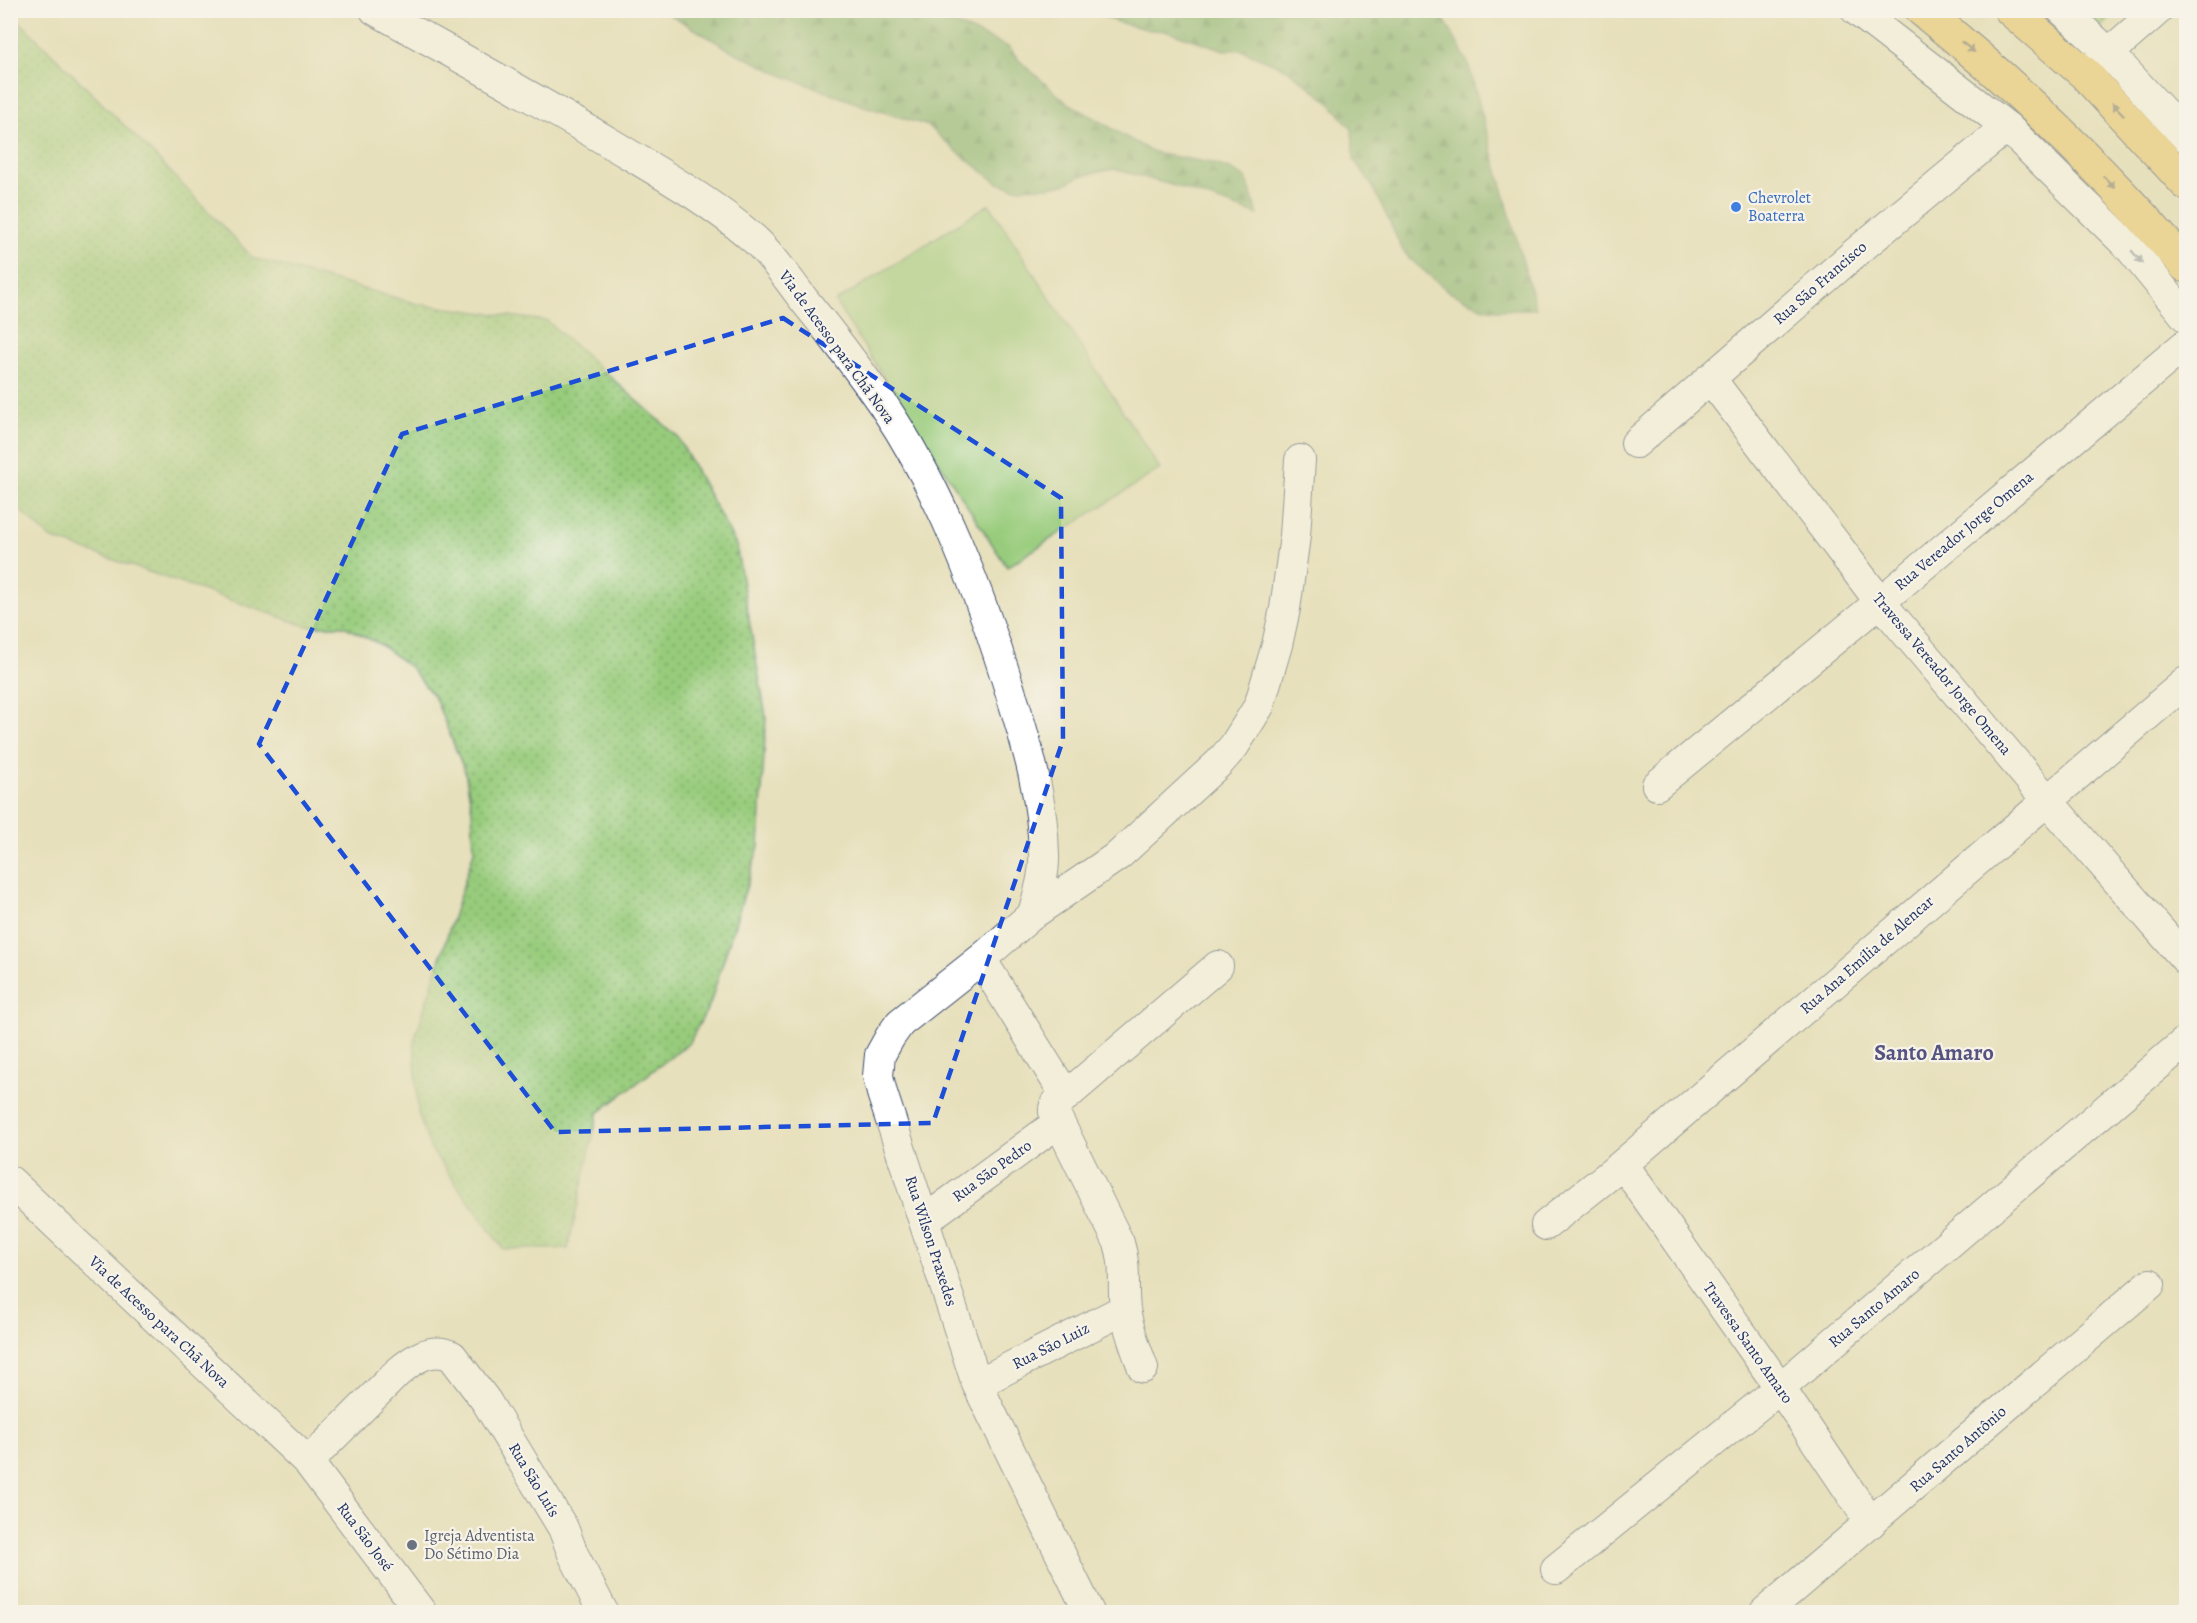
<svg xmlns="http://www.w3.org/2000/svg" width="2197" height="1623" font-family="Alegreya,serif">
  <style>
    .grass { fill: url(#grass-dots); stroke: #5a7e6d; stroke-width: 1.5 }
    .forest { fill: url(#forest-firs); stroke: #4a7065; stroke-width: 1.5 }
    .cemetery { fill: url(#cemetery-stones); stroke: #5a7e6d; stroke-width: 1.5 }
    .park { fill: #98cc7c; stroke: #5a7e6d; stroke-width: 1.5 }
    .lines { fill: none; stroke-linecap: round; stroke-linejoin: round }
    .minor-casing { stroke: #3a4a6c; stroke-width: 32 }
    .highway-casing { stroke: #3a4a6c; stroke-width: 35 }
    .minor { stroke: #fff; stroke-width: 30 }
    .highway { stroke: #edc569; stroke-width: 33 }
    .oneway { fill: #797263 }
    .oneway2 { fill: #8d97ae }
    .marked { fill: none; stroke: #1d4ed8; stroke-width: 4.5; stroke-dasharray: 12 8; stroke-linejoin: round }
    .shop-dot { fill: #3f7fe0; stroke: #f7f3e8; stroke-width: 2 }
    .worship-dot { fill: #6b7280; stroke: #f7f3e8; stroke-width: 2 }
    .labels { text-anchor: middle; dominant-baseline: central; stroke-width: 4.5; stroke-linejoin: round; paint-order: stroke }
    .shop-label { font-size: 16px; fill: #366cbe; stroke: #f7f3e8; text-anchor: start }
    .street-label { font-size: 16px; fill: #1b2f5e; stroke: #f7f3e8 }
    .worship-label { font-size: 16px; fill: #5b616d; stroke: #f7f3e8; text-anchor: start }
    .district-label { font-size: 22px; font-weight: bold; fill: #545382; stroke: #f7f3e8 }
  </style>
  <defs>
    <pattern id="grass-dots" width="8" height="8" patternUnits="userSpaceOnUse" patternTransform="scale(1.5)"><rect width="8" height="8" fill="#98cc7c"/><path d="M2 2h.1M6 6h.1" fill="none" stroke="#7ba669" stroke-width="1.8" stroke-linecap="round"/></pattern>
    <pattern id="forest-firs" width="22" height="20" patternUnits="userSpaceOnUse" patternTransform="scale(1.5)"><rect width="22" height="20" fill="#7ab06c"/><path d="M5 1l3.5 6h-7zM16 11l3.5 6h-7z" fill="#63905c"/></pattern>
    <pattern id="cemetery-stones" width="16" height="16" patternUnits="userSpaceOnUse" patternTransform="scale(1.5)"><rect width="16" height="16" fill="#98cc7c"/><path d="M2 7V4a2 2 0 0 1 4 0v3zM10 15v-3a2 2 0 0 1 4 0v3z" fill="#7ba669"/></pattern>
  </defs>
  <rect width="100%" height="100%" fill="#f7f3e8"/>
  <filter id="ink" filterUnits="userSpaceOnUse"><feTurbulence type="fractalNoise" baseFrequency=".0167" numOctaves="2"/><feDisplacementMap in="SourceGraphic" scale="12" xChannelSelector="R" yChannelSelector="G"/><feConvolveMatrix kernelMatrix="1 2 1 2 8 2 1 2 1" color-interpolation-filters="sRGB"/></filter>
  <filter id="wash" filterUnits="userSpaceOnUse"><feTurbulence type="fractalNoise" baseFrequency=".008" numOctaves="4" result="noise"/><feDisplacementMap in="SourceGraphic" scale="24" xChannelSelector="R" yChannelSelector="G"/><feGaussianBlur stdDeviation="1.35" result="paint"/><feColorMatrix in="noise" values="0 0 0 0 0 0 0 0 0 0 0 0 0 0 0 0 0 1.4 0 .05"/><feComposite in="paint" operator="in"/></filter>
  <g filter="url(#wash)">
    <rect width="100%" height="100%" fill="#e7e0bc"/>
    <path class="grass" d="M 11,13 L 155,156 L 253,258 L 418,304 L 547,321 L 677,436 L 736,545 L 766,717 L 759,846 L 710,1004 L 689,1043 L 598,1113 L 568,1249 L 503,1249 L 430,1148 L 418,1113 L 414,1041 L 474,851 L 472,810 L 465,772 L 435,698 L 411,668 L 381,645 L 344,626 L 306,626 L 50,538 L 20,510 L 11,496 Z"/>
    <path class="forest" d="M 875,11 L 928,12 L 1009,47 L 1019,60 L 1065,101 L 1145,148 L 1160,154 L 1212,163 L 1230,169 L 1246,178 L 1258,215 L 1178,187 L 1114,169 L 1081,176 L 1065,184 L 1049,187 L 1014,188 L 998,183 L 956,151 L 928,126 L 864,106 L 784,76 L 730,50 L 664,11 Z
      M 1091,11 L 1440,11 L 1468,63 L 1536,309 L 1493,310 L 1481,307 L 1449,292 L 1410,259 L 1402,249 L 1373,187 L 1354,160 L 1352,129 L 1329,102 L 1287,69 L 1241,50 L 1224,50 L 1167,31 L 1150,30 L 1117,22 Z"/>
    <path class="cemetery" d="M 2018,11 L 2119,11 L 2071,53 Z"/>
    <path class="park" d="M 989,204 L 1160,469 L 1007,567 L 835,302 Z"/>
  </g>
  <g filter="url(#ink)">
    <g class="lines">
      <defs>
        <path id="minor" d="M 375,10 C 454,54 533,97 610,143 C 660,173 712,202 755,240 C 774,257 789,281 804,300 C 832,334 859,370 884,406 C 943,494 981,596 1012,697 C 1028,748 1043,800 1044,855 C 1045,875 1038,895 1033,914
          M 1856,10 L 2007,127 L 2130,248 L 2186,317
          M 2062,10 L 2109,53 L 2186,137
          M 2094,66 L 2158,10
          M 1710,378 L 1880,602 L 2047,800 L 2186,960
          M 1636,443 L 1855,253 L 2007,127
          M 1657,785 L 1880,602 L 2186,344
          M 981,959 L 1066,1096 C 1060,1100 1053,1103 1054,1112 L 1119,1243 C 1127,1268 1122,1285 1125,1309 C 1128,1329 1136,1349 1143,1368
          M 1066,1096 L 1218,966
          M 1623,1164 L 1780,1388 L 1871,1523
          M 10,1181 L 308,1462 L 421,1612
          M 925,1220 L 1059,1122
          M 1546,1225 L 1623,1164 L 2186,682
          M 977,1384 L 1125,1309
          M 308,1462 L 397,1373 C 413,1359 431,1346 452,1356 L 486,1401 L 563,1528 L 573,1554 L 603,1612
          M 1556,1569 L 1780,1388 L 2186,1041
          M 1089,1612 L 977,1384 L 882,1093 L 878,1076 L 880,1055 L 890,1037 L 900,1023 L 981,959 L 1033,914 L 1119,855 L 1219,763 L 1234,746 L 1259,706 L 1277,645 L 1285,609 L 1295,536 L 1300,460
          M 1765,1612 L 2150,1284"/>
        <path id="highway" d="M 1922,10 C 2018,87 2106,173 2186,266
          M 2011,10 L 2085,74 L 2186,183"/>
      </defs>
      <use href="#minor" class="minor-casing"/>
      <use href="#highway" class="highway-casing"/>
      <use href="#minor" class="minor"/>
      <use href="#highway" class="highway"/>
    </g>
    <defs><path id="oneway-solid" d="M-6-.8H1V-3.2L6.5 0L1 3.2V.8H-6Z" transform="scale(1.5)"/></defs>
    <g class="oneway">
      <use href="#oneway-solid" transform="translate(1968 47) rotate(38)"/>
      <use href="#oneway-solid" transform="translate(2118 109) rotate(-134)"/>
      <use href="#oneway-solid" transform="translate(2109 182) rotate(46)"/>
    </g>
    <use class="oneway2" href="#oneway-solid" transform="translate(2137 257) rotate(50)"/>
  </g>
  <path d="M0 0H2197V1623H0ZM 783,318 L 1061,498 L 1063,740 L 933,1123 L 555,1132 L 259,744 L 402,434 Z" fill="#e7e0bc" fill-opacity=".55" fill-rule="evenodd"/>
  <path class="marked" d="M 783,318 L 1061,498 L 1063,740 L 933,1123 L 555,1132 L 259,744 L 402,434 Z"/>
  <circle class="shop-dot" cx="1736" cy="207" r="6"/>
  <circle class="worship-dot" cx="412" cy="1545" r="6"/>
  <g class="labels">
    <g class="shop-label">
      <text x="1748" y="198">Chevrolet<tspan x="1748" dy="18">Boaterra</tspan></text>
    </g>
    <g class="street-label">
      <text transform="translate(1820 283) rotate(-41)">Rua São Francisco</text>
      <text transform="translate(837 347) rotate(54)">Via de Acesso para Chã Nova</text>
      <text transform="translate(1964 531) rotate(-40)">Rua Vereador Jorge Omena</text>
      <text transform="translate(1942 674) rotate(50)">Travessa Vereador Jorge Omena</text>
      <text transform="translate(1867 955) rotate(-41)">Rua Ana Emília de Alencar</text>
      <text transform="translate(992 1171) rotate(-36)">Rua São Pedro</text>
      <text transform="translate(931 1241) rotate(72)">Rua Wilson Praxedes</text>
      <text transform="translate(1874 1308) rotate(-40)">Rua Santo Amaro</text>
      <text transform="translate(159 1322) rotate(43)">Via de Acesso para Chã Nova</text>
      <text transform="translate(1748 1343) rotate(55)">Travessa Santo Amaro</text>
      <text transform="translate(1051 1346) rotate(-27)">Rua São Luiz</text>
      <text transform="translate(1958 1449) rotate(-41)">Rua Santo Antônio</text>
      <text transform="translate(534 1480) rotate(59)">Rua São Luís</text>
      <text transform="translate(365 1537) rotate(53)">Rua São José</text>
    </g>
    <g class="worship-label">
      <text x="424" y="1536">Igreja Adventista<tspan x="424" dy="18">Do Sétimo Dia</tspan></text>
    </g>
    <g class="district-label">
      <text x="1934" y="1053">Santo Amaro</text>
    </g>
  </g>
  <rect width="2197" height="1623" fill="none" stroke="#f7f3e8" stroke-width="36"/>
</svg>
